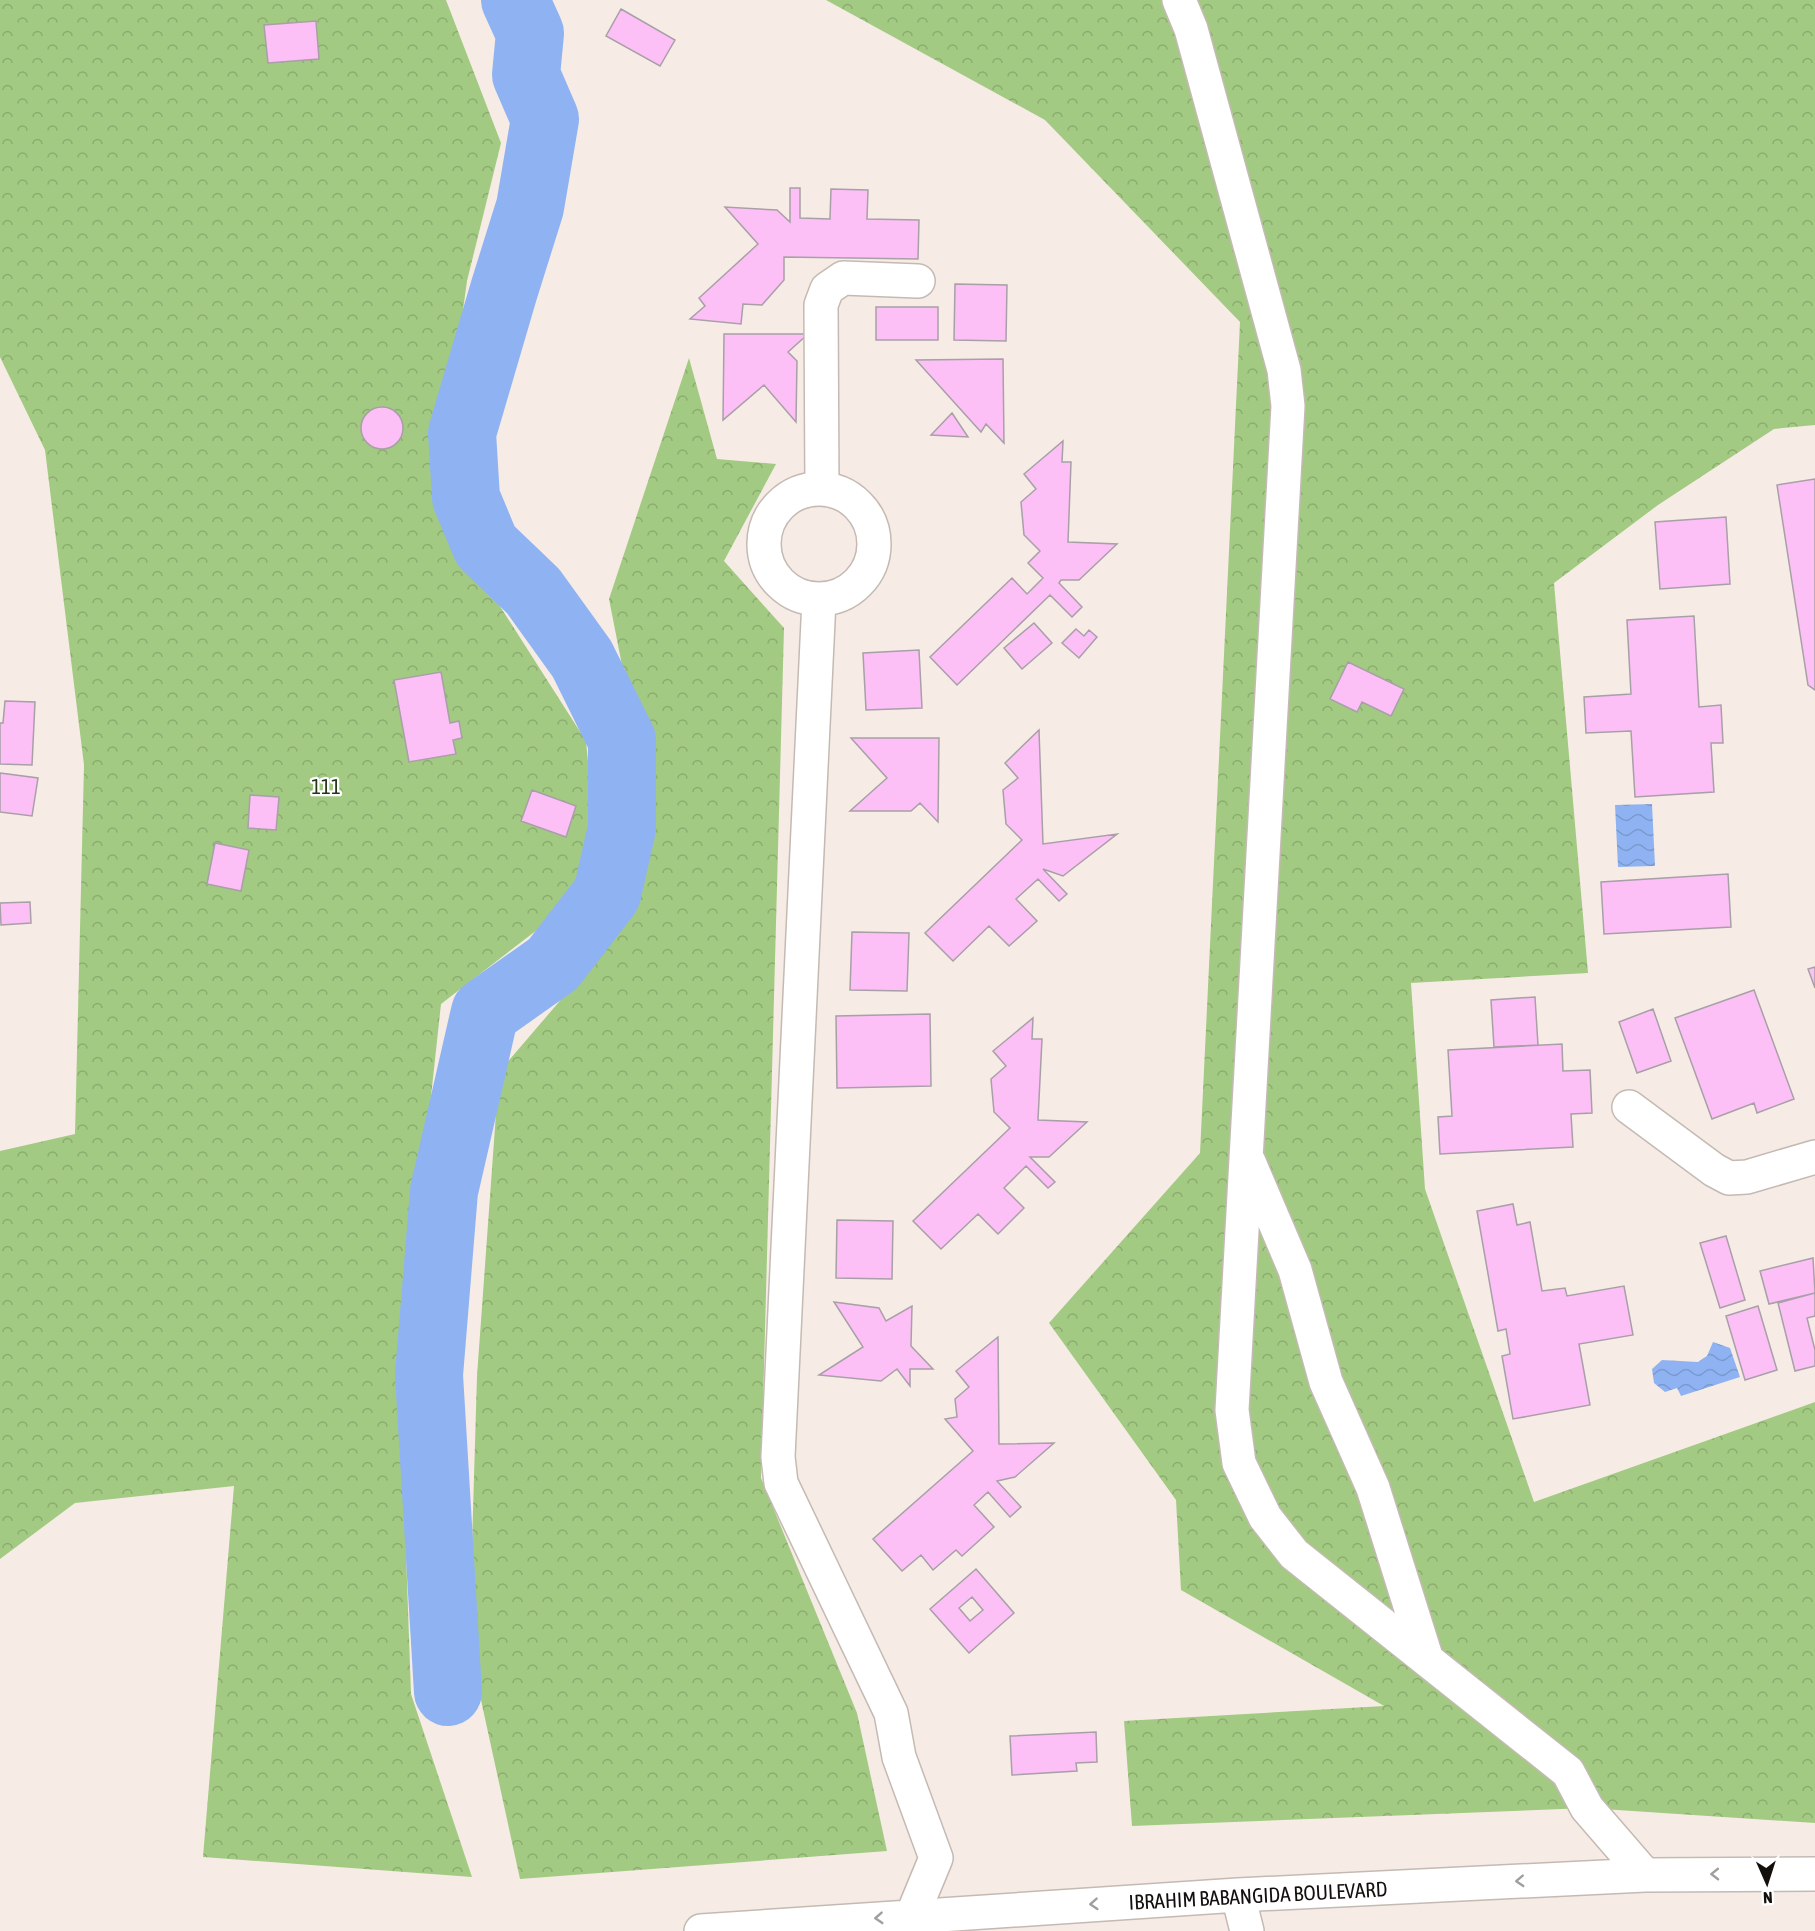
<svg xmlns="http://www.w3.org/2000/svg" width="1815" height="1931" font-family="'Asap Condensed',sans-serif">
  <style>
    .forest { fill: url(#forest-crowns) }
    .water { fill: url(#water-waves) }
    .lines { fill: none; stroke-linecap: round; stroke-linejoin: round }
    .river { stroke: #8fb3f2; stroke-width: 68 }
    .building { fill: #fcc0f7; stroke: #a89fa7; stroke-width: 1.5; fill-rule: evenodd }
    .minor-casing { stroke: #c4bab3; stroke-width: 36 }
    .minor { stroke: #fff; stroke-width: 33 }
    .oneway { stroke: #a19f9e }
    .labels { text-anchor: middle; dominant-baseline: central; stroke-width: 4.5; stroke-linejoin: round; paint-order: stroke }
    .park-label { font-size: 21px; fill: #253714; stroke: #fff }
    .street-label { font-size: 21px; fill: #130f0d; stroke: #fff }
  </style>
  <defs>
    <pattern id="forest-crowns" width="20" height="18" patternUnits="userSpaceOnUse" patternTransform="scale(1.5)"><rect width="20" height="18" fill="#a3ca82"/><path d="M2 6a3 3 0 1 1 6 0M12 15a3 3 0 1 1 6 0" fill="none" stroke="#8bac6f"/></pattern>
    <pattern id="water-waves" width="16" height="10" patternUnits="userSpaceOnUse" patternTransform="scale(1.5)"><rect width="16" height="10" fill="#8fb3f2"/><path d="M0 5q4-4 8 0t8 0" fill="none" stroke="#7a99ce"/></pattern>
  </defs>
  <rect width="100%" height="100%" fill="#f6ece5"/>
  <path class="forest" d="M 0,0 L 446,0 L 501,143 L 467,281 L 437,499 L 496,600 L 586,741 L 596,842 L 559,913 L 441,1004 L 400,1383 L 411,1694 L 472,1877 L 203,1857 L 234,1486 L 75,1503 L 0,1559 L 0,1151 L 75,1134 L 84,765 L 45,450 L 0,357 Z
    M 826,0 L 1815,0 L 1815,425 L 1774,429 L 1658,505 L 1554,583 L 1588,973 L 1411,983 L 1425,1189 L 1534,1502 L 1815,1402 L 1815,1823 L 1587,1808 L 1132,1826 L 1124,1721 L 1384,1706 L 1181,1590 L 1176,1500 L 1049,1323 L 1200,1153 L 1240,322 L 1045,120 Z
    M 689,358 L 717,459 L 776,464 L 724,561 L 784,628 L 761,1478 L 857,1713 L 887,1851 L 520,1879 L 469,1645 L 477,1376 L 499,1072 L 576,982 L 655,834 L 609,599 Z"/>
  <path class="water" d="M 1652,804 L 1655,866 L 1618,867 L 1615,805 Z
    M 1713,1342 L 1730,1348 L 1740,1377 L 1681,1396 L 1677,1388 L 1665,1392 L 1654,1383 L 1652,1369 L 1662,1360 L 1698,1362 L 1707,1356 Z"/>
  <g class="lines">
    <path class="river" d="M 448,1692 L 429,1375 L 444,1191 L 485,1012 L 553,964 L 607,894 L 622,828 L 622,740 L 582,659 L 533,591 L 486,546 L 466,498 L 462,433 L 504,290 L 530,207 L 545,119 L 526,75 L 530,33 L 515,0"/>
  </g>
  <path class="building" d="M 621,9 L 675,40 L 660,66 L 606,36 Z
    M 316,21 L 319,59 L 268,63 L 264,25 Z
    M 790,188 L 800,188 L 800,218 L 830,219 L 831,189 L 868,190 L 867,219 L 919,220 L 918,259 L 784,257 L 784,280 L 762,305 L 743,304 L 741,324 L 690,319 L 705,306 L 699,298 L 758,244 L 725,207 L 777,210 L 790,222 Z
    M 955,284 L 1007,285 L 1006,341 L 954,340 Z
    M 876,307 L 938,307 L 938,340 L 876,340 Z
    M 724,334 L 808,334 L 788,352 L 797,361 L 796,422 L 764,385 L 723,420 Z
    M 1003,359 L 1004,443 L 986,424 L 981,432 L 916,360 Z
    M361 428a21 21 0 1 1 42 0a21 21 0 1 1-42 0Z
    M 952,413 L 968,437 L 931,435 Z
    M 1063,441 L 1062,462 L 1071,462 L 1068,542 L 1117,544 L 1079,580 L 1061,580 L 1059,583 L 1082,607 L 1072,617 L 1050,595 L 957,685 L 930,657 L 1012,578 L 1027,594 L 1043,578 L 1028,563 L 1040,551 L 1024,535 L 1021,502 L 1036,489 L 1024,474 Z
    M 1815,479 L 1815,690 L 1808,685 L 1777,485 Z
    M 1726,517 L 1730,584 L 1660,589 L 1655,522 Z
    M 1694,616 L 1699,707 L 1721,705 L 1723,743 L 1711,743 L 1714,792 L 1635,797 L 1631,731 L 1586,733 L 1584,697 L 1631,694 L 1627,620 Z
    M 1034,623 L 1052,643 L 1022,669 L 1004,648 Z
    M 1076,629 L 1084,636 L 1089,630 L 1097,637 L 1079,658 L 1062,643 Z
    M 919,650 L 922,708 L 866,710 L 863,653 Z
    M 1348,662 L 1404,689 L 1391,716 L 1362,702 L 1357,712 L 1330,699 Z
    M 441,672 L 450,723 L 459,721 L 462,738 L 453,740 L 456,754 L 409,762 L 394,680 Z
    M 5,701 L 35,702 L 32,765 L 0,764 L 0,723 L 3,723 Z
    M 1039,730 L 1043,844 L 1117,834 L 1063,876 L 1043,869 L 1067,894 L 1059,901 L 1038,879 L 1016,899 L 1037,921 L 1009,946 L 989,926 L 953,961 L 925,933 L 1022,840 L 1006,824 L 1003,790 L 1018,778 L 1005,763 Z
    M 851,738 L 939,738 L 938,822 L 920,803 L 911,811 L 850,811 L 887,778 Z
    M 0,773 L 38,778 L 32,816 L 0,812 Z
    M 532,790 L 576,806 L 566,837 L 521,821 Z
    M 250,795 L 279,797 L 276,830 L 248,828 Z
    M 215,843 L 249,850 L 241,891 L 207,884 Z
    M 1728,874 L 1731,927 L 1604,934 L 1601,882 Z
    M 30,902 L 31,923 L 1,925 L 0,903 Z
    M 852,932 L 909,933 L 907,991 L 850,990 Z
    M 1815,967 L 1815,988 L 1808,969 Z
    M 1754,990 L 1794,1099 L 1757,1113 L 1754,1103 L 1712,1119 L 1675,1018 Z
    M 1535,997 L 1538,1045 L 1494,1047 L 1491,1000 Z
    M 1653,1009 L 1671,1061 L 1637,1073 L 1619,1022 Z
    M 930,1014 L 931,1086 L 837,1088 L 836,1016 Z
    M 1033,1018 L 1032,1039 L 1042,1039 L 1038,1120 L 1087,1122 L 1049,1157 L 1030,1157 L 1055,1182 L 1048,1188 L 1026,1166 L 1004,1188 L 1024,1208 L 998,1234 L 978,1214 L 941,1249 L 913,1221 L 1010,1128 L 994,1112 L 991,1079 L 1006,1066 L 993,1051 Z
    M 1562,1044 L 1563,1071 L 1590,1070 L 1592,1113 L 1571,1114 L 1573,1147 L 1440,1154 L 1438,1117 L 1452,1116 L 1448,1050 Z
    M 1513,1204 L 1517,1225 L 1530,1222 L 1542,1291 L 1565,1288 L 1567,1296 L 1624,1286 L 1633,1335 L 1579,1344 L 1590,1405 L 1513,1419 L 1502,1356 L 1510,1354 L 1506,1329 L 1498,1331 L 1477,1211 Z
    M 837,1220 L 893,1221 L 892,1279 L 836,1278 Z
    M 1726,1236 L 1745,1300 L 1720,1308 L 1700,1243 Z
    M 1813,1258 L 1815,1293 L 1769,1304 L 1760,1271 Z
    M 1815,1293 L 1815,1316 L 1807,1318 L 1815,1350 L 1815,1366 L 1795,1371 L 1778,1303 Z
    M 834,1302 L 879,1308 L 886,1321 L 912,1306 L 911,1346 L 933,1369 L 910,1369 L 910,1386 L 897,1369 L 881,1381 L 819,1375 L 863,1347 Z
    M 1758,1306 L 1777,1370 L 1745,1380 L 1726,1316 Z
    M 998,1337 L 999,1444 L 1054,1443 L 1015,1477 L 997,1481 L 1021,1507 L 1010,1517 L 988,1492 L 974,1505 L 994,1527 L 962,1556 L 956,1550 L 933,1570 L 921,1555 L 902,1571 L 873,1539 L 973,1451 L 945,1419 L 957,1417 L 955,1399 L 969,1387 L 956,1371 Z
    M 976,1569 L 1014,1613 L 969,1653 L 930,1609 ZM 972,1597 L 983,1610 L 970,1621 L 959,1608 Z
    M 1096,1732 L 1097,1762 L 1076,1763 L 1077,1771 L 1012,1775 L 1010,1736 Z"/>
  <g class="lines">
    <defs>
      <path id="minor" d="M 1179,0 L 1191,29 L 1284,370 L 1288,406 L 1232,1410 L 1239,1463 L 1265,1517 L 1294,1554 L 1568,1772 L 1587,1808 L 1645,1875
        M764 544a55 55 0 1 1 110 0a55 55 0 1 1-110 0Z
        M 822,489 L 821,305 L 827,289 L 843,278 L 918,281
        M 819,600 L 778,1457 L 781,1483 L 891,1713 L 899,1757 L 936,1858 L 912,1916
        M 1629,1107 L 1714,1170 L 1729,1178 L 1747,1177 L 1815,1157
        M 1249,1162 L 1295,1270 L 1326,1382 L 1373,1488 L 1427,1660
        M 1238,1895 L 1247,1931
        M 701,1931 L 1238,1895 L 1645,1875 L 1815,1874"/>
    </defs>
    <use href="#minor" class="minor-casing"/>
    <use href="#minor" class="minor"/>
  </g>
  <defs><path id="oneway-chevron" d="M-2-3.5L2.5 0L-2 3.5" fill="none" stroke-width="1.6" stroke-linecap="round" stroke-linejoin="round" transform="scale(1.5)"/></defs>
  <g class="oneway">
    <use href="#oneway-chevron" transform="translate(1715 1874) rotate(179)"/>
    <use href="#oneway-chevron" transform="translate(1520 1881) rotate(177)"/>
    <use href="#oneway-chevron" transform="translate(1094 1904) rotate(176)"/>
    <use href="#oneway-chevron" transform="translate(879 1918) rotate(176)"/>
  </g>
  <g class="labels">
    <g class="park-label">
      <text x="326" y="786">111</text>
    </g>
    <g class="street-label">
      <text transform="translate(1258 1895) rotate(-3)">IBRAHIM BABANGIDA BOULEVARD</text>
    </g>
  </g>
  <g transform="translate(1767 1883) rotate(177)" stroke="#ffffff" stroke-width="4.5" paint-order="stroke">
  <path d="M0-4.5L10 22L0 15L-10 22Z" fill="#130f0d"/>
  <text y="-9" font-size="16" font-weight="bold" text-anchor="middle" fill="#130f0d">N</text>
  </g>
</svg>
